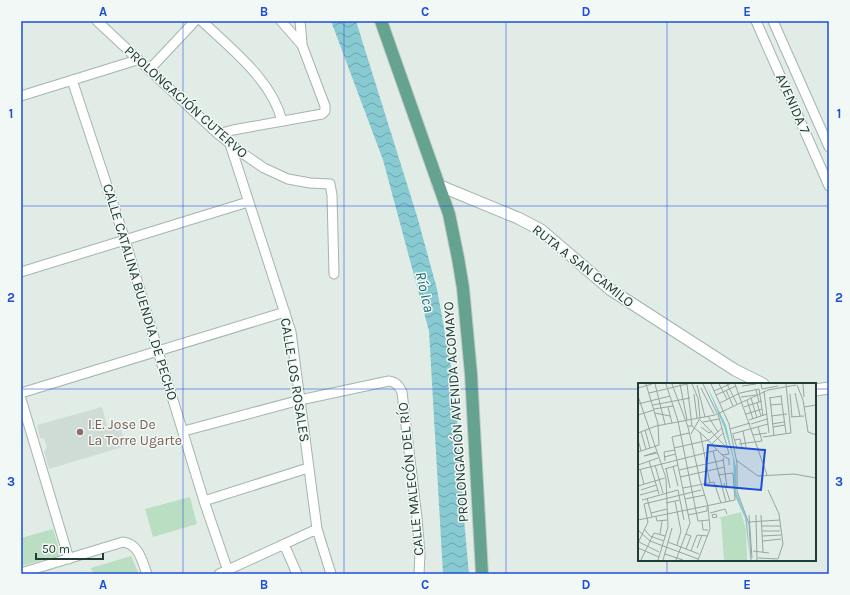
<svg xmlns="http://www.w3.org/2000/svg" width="850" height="595" font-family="Karla,sans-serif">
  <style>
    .built { fill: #cfdcd5 }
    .grass { fill: #b9dec1 }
    .water { fill: url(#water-waves) }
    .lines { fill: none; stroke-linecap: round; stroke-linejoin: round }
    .minor-casing { stroke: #a4b4ae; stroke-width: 11 }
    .tertiary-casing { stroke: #a4b4ae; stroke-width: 13 }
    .primary-casing { stroke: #c1c9c6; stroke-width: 14 }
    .minor { stroke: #fff; stroke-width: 9 }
    .tertiary { stroke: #fff; stroke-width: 11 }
    .primary { stroke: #65a290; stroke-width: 12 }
    .grid { fill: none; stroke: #1d4ed8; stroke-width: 1; stroke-opacity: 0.55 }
    .education-dot { fill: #8d6e63; stroke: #f2f8f5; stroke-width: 1.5 }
    .labels { text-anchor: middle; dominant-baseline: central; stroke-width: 3; stroke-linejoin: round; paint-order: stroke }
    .street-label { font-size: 14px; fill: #213d34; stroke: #f2f8f5 }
    .education-label { font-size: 14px; fill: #785e54; stroke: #f2f8f5; text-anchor: start }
    .water-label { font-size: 15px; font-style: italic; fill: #1a6e7a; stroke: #f2f8f5 }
    .inset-road { fill: none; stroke: #94a69f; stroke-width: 1 }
    .view { fill: #1d4ed8; fill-opacity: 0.15; stroke: #1d4ed8; stroke-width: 2 }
    .inset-edge { fill: none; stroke: #213d34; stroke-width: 2 }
    .neatline { fill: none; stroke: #1d4ed8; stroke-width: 1.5 }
    .grid-label { font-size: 13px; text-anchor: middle; font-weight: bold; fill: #1d4ed8 }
  </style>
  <defs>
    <pattern id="water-waves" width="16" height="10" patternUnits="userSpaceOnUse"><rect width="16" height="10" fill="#88cad2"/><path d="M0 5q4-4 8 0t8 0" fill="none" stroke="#6fa5ab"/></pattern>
  </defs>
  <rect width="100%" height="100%" fill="#e1ece7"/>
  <path class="built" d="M 102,407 L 107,426 L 119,423 L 126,446 L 49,469 L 44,451 L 47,447 L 44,439 L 40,438 L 37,425 Z"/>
  <path class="grass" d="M 190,497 L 197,524 L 153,537 L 145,509 Z
    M 53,529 L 61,555 L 21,566 L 21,538 Z
    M 131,556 L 139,574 L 93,574 L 91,568 Z"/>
  <path class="water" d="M 331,21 L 356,21 L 417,216 L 437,289 L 455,389 L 464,519 L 469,574 L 443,574 L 429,331 L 383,160 Z"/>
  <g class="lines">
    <defs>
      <path id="minor" d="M 97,21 L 218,134 L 242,153 L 264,168 L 288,179 L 310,183 L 330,184 L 332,195 L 334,274
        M 202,21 C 231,49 272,80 282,121
        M 300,21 L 302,43
        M 756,21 L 829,186
        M 773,21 L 829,147
        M 149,70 L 195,21
        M 72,80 L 125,240 L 158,351 L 204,501 L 229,574
        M 21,96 L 137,60
        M 218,134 L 233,130 L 322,114 L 325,111 L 325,106 L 302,45 L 281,21
        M 230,144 L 291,332 L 317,529 L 331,574
        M 21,272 L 248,202
        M 21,393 L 285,312
        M 21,399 L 69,559
        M 184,431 L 300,400 L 389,381 C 396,382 399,386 402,392 L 417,518 L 420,554 L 419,574
        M 204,501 L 308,468
        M 284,544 L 297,574
        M 21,573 L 123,542 C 139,544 142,561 147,574
        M 219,574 L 317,529"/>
      <path id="tertiary" d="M 438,185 L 518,218 L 541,230 L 611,290 L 735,370 L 763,384
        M 815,390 L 829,388"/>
      <path id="primary" d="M 381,21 L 449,214 L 458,258 L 463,288 L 471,374 L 482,574"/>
    </defs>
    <use href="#minor" class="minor-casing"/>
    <use href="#tertiary" class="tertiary-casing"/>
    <use href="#primary" class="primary-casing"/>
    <use href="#minor" class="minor"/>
    <use href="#tertiary" class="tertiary"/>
    <use href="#primary" class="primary"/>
  </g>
  <path class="grid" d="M 183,21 L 183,574M 344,21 L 344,574M 506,21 L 506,574M 667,21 L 667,384M 21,206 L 829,206M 21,389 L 639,389M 815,389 L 829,389M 667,560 L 667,574"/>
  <circle class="education-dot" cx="80" cy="432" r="4"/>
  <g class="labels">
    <g class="street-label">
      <text transform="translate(186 102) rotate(42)">PROLONGACIÓN CUTERVO</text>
      <text transform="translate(793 104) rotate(66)">AVENIDA 7</text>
      <text transform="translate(583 266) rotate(38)">RUTA A SAN CAMILO</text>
      <text transform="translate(140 292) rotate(73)">CALLE CATALINA BUENDIA DE PECHO</text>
      <text transform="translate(295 380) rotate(81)">CALLE LOS ROSALES</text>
      <text transform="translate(456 412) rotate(-94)">PROLONGACIÓN AVENIDA ACOMAYO</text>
      <text transform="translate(411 479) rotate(-96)">CALLE MALECÓN DEL RÍO</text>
    </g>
    <g class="education-label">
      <text x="88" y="424">I.E. Jose De<tspan x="88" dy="16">La Torre Ugarte</tspan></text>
    </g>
    <g class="water-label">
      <text transform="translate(425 292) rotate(77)">Río Ica</text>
    </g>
  </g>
  <g transform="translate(638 383)">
    <rect width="178" height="178" fill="#e1ece7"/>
    <path d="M 103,129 L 108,147 L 109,177 L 86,177 L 83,136 L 80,135 Z" fill="#b9dec1"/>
    <path d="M 68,1 L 88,42 L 98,84 L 98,108 L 109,136 L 112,177 L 107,135 L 97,113 L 95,75 L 86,44 Z" fill="#88cad2"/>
    <path class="inset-road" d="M 17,1 L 27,41M 28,1 L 40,38 L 60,138 L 71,137M 34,1 L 50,44 L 62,97 L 70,123 L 72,146 L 60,177M 42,1 L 49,37M 49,1 L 54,43M 65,1 L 79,30M 73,1 L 91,41 L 99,80 L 99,108 L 111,141 L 113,177M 81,1 L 89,16M 89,1 L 99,21M 97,1 L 129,92M 123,1 L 124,6 L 140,3M 165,1 L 166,14M 59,2 L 67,34M 159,2 L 165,17 L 170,49 L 178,52M 104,3 L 118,1M 0,5 L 14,1M 63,5 L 76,31M 88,7 L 95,23M 118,7 L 121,19M 76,8 L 92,1M 126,8 L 131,50M 11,10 L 49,1M 157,10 L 162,33M 56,11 L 59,35M 152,11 L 154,34M 78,12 L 98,3M 0,13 L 28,95 L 30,144 L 20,177M 143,13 L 148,50M 103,14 L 118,12M 113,15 L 119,35M 131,15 L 144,13M 132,15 L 136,53M 109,17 L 115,36M 82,20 L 102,10 L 121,6 L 125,33M 119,20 L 123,33M 0,21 L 32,13M 15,22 L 52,15M 132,22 L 144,21M 30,24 L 34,40M 106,24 L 124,18M 166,24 L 178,22M 16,26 L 35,23M 17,30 L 32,33M 80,31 L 91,71 L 84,72M 108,31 L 124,26M 0,32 L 16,27M 70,33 L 80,49M 133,33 L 149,31M 153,34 L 166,33M 62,37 L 90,66M 111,37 L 129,31M 65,39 L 81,36M 113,41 L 129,36M 134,41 L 146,39M 49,43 L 54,43 L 66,53 L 85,73 L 91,76 L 91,82M 63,44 L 71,50 L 74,48M 135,44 L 147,42M 92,46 L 112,40M 7,47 L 12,65M 105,48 L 108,64M 3,49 L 8,66M 62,49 L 72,100M 0,50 L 18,43 L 77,32 L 130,7 L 158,2M 53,51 L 62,35 L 60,15 L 54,1M 94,51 L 130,41M 95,52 L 99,65M 115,52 L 122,51 L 120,44M 125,54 L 153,50 L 148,1M 0,56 L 3,68M 97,57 L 102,56 L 104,64M 74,61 L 85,50M 101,61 L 124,58 L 122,51 L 129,50M 36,65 L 71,57 L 84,45M 75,68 L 88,119M 0,69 L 21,62 L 20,41 L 8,1M 18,69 L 6,73 L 19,70M 26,74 L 38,71M 85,75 L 89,104M 98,77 L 120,93 L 156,91 L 178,95M 11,78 L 21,111M 27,78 L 26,69 L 37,67M 0,82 L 20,75M 17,82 L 25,110M 35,83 L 40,103M 28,85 L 32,105M 2,86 L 6,101M 27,86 L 40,82M 0,87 L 79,67M 41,87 L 86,77M 42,94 L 87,84M 86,100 L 92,118M 0,103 L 27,95M 45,105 L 76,99 L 83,120M 3,107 L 18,102M 2,112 L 20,107M 9,115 L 14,134M 47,116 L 67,112M 4,117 L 40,107 L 46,137M 37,118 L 43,148 L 39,162M 28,120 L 42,117M 13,130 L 29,126M 72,130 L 87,126 L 89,131M 78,131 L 79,134 L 75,135 L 74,132 ZM 50,132 L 69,128 L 69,124M 111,132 L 114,175M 118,132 L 119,177M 123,132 L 125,169M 18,134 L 19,138 L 29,137M 178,136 L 178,156M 0,137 L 97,117 L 95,90 L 80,92M 64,138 L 65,147 L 70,147M 111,139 L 142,137M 124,143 L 142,143M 0,147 L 12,158 L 60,176M 7,147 L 12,153 L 26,158M 124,148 L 142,148M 22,151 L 24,138M 48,151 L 53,153 L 48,166M 124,153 L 143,152M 125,158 L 143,156M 1,159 L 21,169M 30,159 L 61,171M 0,160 L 10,139 L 6,121 L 63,107M 0,165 L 21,174M 59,165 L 64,152M 53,168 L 59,152 L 70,153M 115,168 L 131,170M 27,171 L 45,177M 120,175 L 140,176 L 145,161 L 141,131 L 130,107M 3,177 L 16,150 L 27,153M 25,177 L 34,145M 38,177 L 52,140 L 34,54 L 51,50"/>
    <path class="view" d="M 70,62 L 127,67 L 123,107 L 67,102 Z"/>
    <rect width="178" height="178" class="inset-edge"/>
  </g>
  <rect width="850" height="595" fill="none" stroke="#f2f8f5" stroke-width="44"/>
  <path d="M36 553v6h67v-6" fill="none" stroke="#213d34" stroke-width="2"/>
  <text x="42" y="553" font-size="12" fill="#213d34" stroke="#f2f8f5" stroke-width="3" paint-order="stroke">50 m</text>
  <rect x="22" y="22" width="806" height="551" class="neatline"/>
  <g class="grid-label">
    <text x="103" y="16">A</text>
    <text x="264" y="16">B</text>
    <text x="425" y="16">C</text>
    <text x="586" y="16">D</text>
    <text x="747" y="16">E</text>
    <text x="11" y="118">1</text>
    <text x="839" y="118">1</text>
    <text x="11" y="302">2</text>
    <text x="839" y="302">2</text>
    <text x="11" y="486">3</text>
    <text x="839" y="486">3</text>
    <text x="103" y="589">A</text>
    <text x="264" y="589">B</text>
    <text x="425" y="589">C</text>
    <text x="586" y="589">D</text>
    <text x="747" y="589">E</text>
  </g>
</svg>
